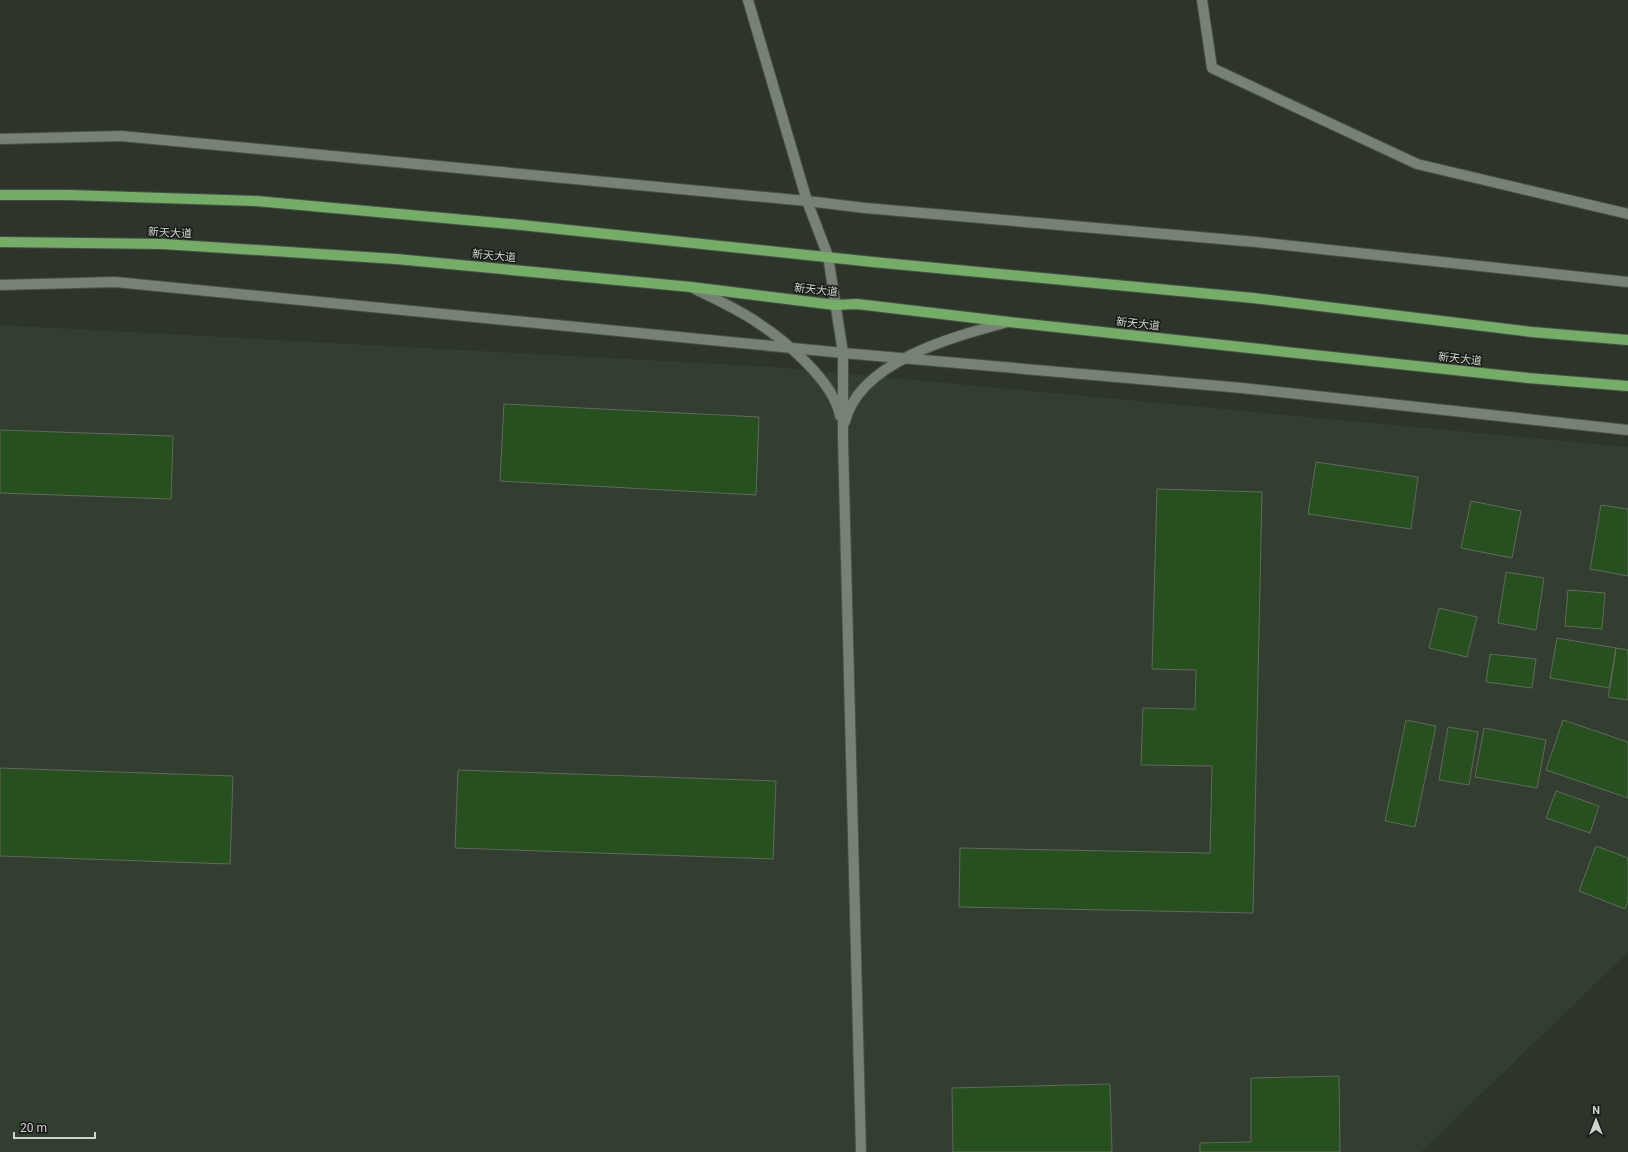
<svg xmlns="http://www.w3.org/2000/svg" width="1628" height="1152" font-family="Roboto,'Noto Sans SC',sans-serif">
  <style>
    .built { fill: #323e2f }
    .building { fill: #284f1f; stroke: #60695e }
    .lines { fill: none; stroke-linecap: round; stroke-linejoin: round }
    .street-casing { stroke: #494f48; stroke-width: 12 }
    .primary-casing { stroke: #494f48; stroke-width: 12 }
    .street { stroke: #788176; stroke-width: 10 }
    .primary { stroke: #75ac68; stroke-width: 10 }
    .labels { text-anchor: middle; dominant-baseline: central; stroke-width: 3; stroke-linejoin: round; paint-order: stroke }
    .street-label { font-size: 11px; fill: #ced3cd; stroke: #181b17 }
  </style>
  <rect width="100%" height="100%" fill="#2d352b"/>
  <path class="built" d="M 0,325 L 775,367 L 1628,447 L 1628,952 L 1421,1152 L 0,1152 Z"/>
  <path class="building" d="M 504,404 L 759,417 L 756,495 L 500,481 Z
    M 0,430 L 173,436 L 171,499 L 0,493 Z
    M 1316,462 L 1418,477 L 1411,529 L 1308,514 Z
    M 1157,489 L 1262,492 L 1253,913 L 959,907 L 960,848 L 1210,853 L 1212,766 L 1141,765 L 1143,708 L 1195,709 L 1196,670 L 1152,669 Z
    M 1471,501 L 1521,511 L 1512,558 L 1461,548 Z
    M 1601,505 L 1628,509 L 1628,576 L 1590,569 Z
    M 1506,572 L 1544,578 L 1536,630 L 1498,623 Z
    M 1568,590 L 1605,593 L 1602,629 L 1565,626 Z
    M 1439,608 L 1477,617 L 1467,657 L 1429,648 Z
    M 1557,638 L 1616,648 L 1610,688 L 1550,678 Z
    M 1616,648 L 1628,650 L 1628,700 L 1608,697 Z
    M 1490,654 L 1536,659 L 1532,688 L 1486,682 Z
    M 1406,720 L 1436,726 L 1415,827 L 1385,821 Z
    M 1563,720 L 1628,742 L 1628,798 L 1546,770 Z
    M 1448,727 L 1478,732 L 1469,785 L 1439,780 Z
    M 1484,728 L 1546,740 L 1537,788 L 1475,777 Z
    M 0,768 L 233,776 L 230,864 L 0,856 Z
    M 458,770 L 776,781 L 773,859 L 455,848 Z
    M 1556,791 L 1599,806 L 1590,833 L 1546,818 Z
    M 1596,846 L 1628,858 L 1628,901 L 1625,909 L 1579,891 Z
    M 1339,1076 L 1340,1152 L 1200,1152 L 1200,1143 L 1251,1142 L 1251,1078 Z
    M 1110,1084 L 1112,1152 L 953,1152 L 952,1088 Z"/>
  <g class="lines">
    <defs>
      <path id="street" d="M 748,0 L 807,201 L 828,256 L 843,353 L 843,440 L 861,1152
        M 1202,0 L 1212,68 L 1417,164 L 1628,214
        M 0,139 L 121,136 L 807,201 L 865,208 L 1256,242 L 1628,282
        M 0,285 L 115,282 L 843,353 L 1242,388 L 1628,430
        M 693,288 C 715,299 738,309 758,323 C 786,341 834,382 840,416
        M 845,422 C 859,361 956,336 1008,322"/>
      <path id="primary" d="M 0,195 L 68,195 L 256,201 L 521,225 L 873,262 L 1253,298 L 1532,332 L 1628,340
        M 0,242 L 163,244 L 396,259 L 691,287 L 835,305 L 857,304 L 1009,322 L 1528,378 L 1628,386"/>
    </defs>
    <use href="#street" class="street-casing"/>
    <use href="#primary" class="primary-casing"/>
    <use href="#street" class="street"/>
    <use href="#primary" class="primary"/>
  </g>
  <g class="labels">
    <g class="street-label">
      <text transform="translate(170 233) rotate(3)">新天大道</text>
      <text transform="translate(494 256) rotate(5)">新天大道</text>
      <text transform="translate(816 290) rotate(6)">新天大道</text>
      <text transform="translate(1138 324) rotate(6)">新天大道</text>
      <text transform="translate(1460 359) rotate(6)">新天大道</text>
    </g>
  </g>
  <g transform="translate(1596 1120)" stroke="#181b17" stroke-width="3" paint-order="stroke">
  <path d="M0-3L7 15L0 10L-7 15Z" fill="#ced3cd"/>
  <text y="-6" font-size="11" font-weight="bold" text-anchor="middle" fill="#ced3cd">N</text>
  </g>
  <path d="M14 1132v6h81v-6" fill="none" stroke="#ced3cd" stroke-width="2"/>
  <text x="20" y="1132" font-size="12" fill="#ced3cd" stroke="#181b17" stroke-width="3" paint-order="stroke">20 m</text>
</svg>
